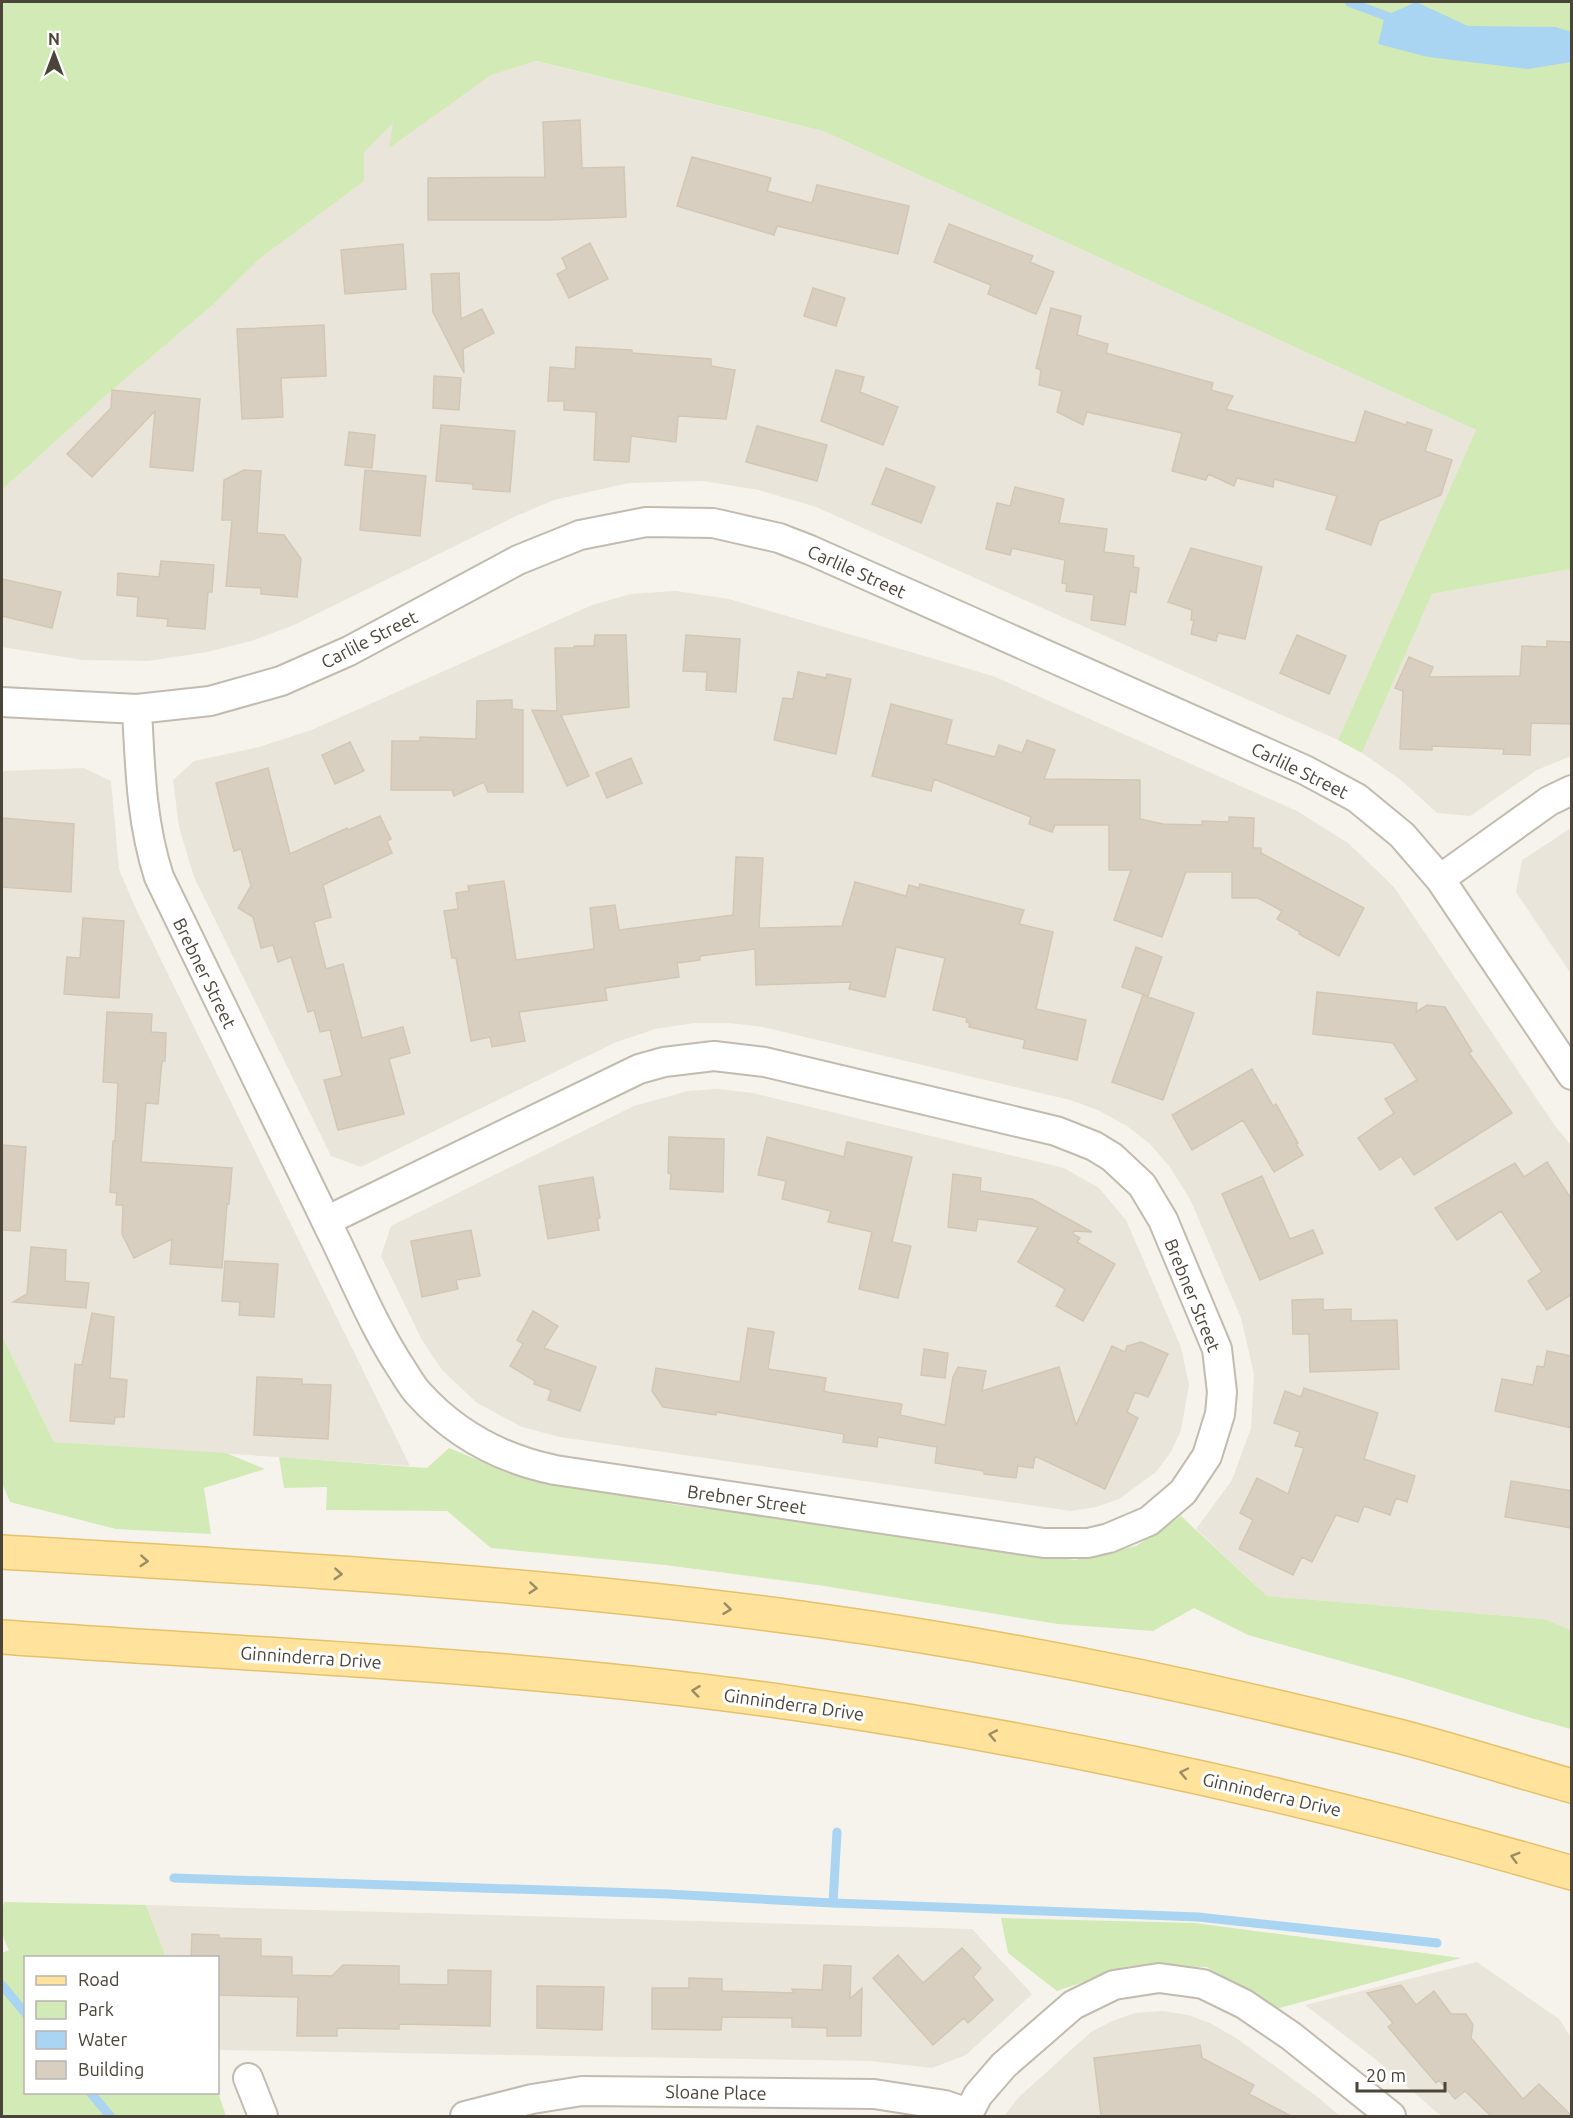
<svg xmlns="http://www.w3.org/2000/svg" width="1573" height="2118" font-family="Ubuntu,sans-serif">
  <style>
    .residential { fill: #eae5da }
    .green { fill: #d2eab5 }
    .water { fill: #a9d4f2 }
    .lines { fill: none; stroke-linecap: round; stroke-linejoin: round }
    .stream { stroke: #a9d4f2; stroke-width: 9 }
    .building { fill: #d8cfc1; stroke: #d3c7b4; stroke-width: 1.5 }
    .street-casing { stroke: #c2bbae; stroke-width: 32 }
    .primary-casing { stroke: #e6c16a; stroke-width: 36 }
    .street { stroke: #fff; stroke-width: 28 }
    .primary { stroke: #ffe39c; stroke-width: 33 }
    .oneway { stroke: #9c8c66 }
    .labels { text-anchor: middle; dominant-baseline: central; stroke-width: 6; stroke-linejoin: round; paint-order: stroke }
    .street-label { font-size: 18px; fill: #4b4439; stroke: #fff }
  </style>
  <rect width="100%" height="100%" fill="#f6f3ec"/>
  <path class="residential" d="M 535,61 L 823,131 L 1476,430 L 1338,740 L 816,507 L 759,490 L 703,481 L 628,483 L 554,500 L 514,517 L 294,625 L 251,641 L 207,652 L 148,661 L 83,660 L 2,647 L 2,490 L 112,390 L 214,304 L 417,98 Z
    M 1571,569 L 1571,756 L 1537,770 L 1470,816 L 1437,813 L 1401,780 L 1362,753 L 1432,594 Z
    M 676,591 L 729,599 L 993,676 L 1297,811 L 1348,843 L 1394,887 L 1555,1126 L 1571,1145 L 1571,1630 L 1544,1619 L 1267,1596 L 1196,1529 L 1232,1480 L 1251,1428 L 1254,1374 L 1241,1318 L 1190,1199 L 1169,1166 L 1150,1144 L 1127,1126 L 1098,1110 L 1070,1100 L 763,1027 L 729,1023 L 694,1023 L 655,1029 L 614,1043 L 361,1167 L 331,1156 L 194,877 L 179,827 L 173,780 L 194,761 L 259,747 L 314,729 L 592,605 L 631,594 Z
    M 84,768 L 111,781 L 119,869 L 135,907 L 410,1466 L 54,1442 L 2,1336 L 2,771 Z
    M 1571,828 L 1571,974 L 1516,892 L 1522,860 Z
    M 718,1089 L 753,1093 L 1064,1168 L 1099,1188 L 1126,1220 L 1181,1347 L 1189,1385 L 1181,1430 L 1171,1452 L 1156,1472 L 1119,1499 L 1096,1507 L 1071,1511 L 560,1437 L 522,1427 L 477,1403 L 442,1370 L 422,1340 L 381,1256 L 391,1226 L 634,1106 L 688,1091 Z
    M 146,1905 L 972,1929 L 1032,1994 L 966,2055 L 932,2068 L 870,2061 L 218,2050 L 218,1958 L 166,1957 Z
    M 1477,1962 L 1559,2019 L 1571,2037 L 1571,2116 L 1441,2116 L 1374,2058 L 1305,2005 Z
    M 1163,2011 L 1188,2015 L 1210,2023 L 1236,2038 L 1319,2098 L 1340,2116 L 1004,2116 L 1019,2097 L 1091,2032 L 1112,2021 L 1135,2013 Z"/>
  <path class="green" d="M 2,2 L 1571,2 L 1571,569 L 1432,594 L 1362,753 L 1338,740 L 1476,430 L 823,131 L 536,61 L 491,75 L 389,148 L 393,123 L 364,152 L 364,181 L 259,259 L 214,304 L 112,390 L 2,490 Z
    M 2,1336 L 54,1442 L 226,1453 L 265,1469 L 204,1488 L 211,1534 L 116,1529 L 10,1502 L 2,1483 Z
    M 449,1448 L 515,1475 L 676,1505 L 821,1524 L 948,1545 L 1075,1560 L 1136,1546 L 1181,1516 L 1267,1596 L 1544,1619 L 1571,1630 L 1571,1729 L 1531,1718 L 1402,1678 L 1248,1635 L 1194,1608 L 1153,1631 L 1058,1624 L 818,1585 L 665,1565 L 491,1548 L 447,1511 L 326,1510 L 327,1487 L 284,1488 L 279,1457 L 427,1468 Z
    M 4,1902 L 146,1905 L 166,1957 L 26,1958 L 26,2092 L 218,2092 L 226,2116 L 2,2116 L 2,1953 L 9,1950 C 0,1933 0,1921 4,1902 Z
    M 1001,1918 L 1195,1923 L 1461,1958 L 1276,2009 L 1207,1967 L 1131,1966 L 1057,1991 L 1008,1953 Z"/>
  <path class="water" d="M 1416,2 L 1468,26 L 1556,27 L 1571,32 L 1571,62 L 1528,69 L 1428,57 L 1378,44 L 1385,16 Z"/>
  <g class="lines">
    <path class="stream" d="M 1349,2 L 1394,19
      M 174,1878 L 667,1894 L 833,1903 L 1198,1917 L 1437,1943
      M 833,1903 L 837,1832
      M 2,1985 L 26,2014
      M 90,2092 L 110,2116"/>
  </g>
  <path class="building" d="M 580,120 L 582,168 L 624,167 L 626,217 L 547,220 L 428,220 L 428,178 L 545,177 L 543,122 Z
    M 692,157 L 771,178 L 767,191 L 812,203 L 817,185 L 909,206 L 898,254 L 777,226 L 774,235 L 677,206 Z
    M 949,224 L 1033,256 L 1030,262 L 1054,272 L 1036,314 L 988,294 L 991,285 L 934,262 Z
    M 590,243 L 608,279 L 569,298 L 557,274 L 567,269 L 562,258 Z
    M 403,244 L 406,289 L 345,294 L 341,250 Z
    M 459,273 L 461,319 L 482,309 L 494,333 L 463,349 L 464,373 L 433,312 L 431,274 Z
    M 813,288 L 845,298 L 836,326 L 804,316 Z
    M 1051,308 L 1081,316 L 1077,335 L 1108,344 L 1106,353 L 1213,383 L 1211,390 L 1233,396 L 1226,409 L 1355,443 L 1365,411 L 1406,425 L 1407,422 L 1432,430 L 1425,451 L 1452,460 L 1441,495 L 1379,521 L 1371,545 L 1326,529 L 1337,496 L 1274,479 L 1273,487 L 1237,478 L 1234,486 L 1208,474 L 1206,480 L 1172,471 L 1182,433 L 1087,412 L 1083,425 L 1057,412 L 1062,391 L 1039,385 L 1041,370 L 1036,368 Z
    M 324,325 L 326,376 L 281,378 L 283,417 L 242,419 L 237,329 Z
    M 576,347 L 632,350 L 632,353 L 711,359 L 711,366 L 735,370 L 726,419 L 678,416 L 676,442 L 631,436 L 629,462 L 594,460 L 596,412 L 564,410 L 564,401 L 548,401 L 550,367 L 575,369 Z
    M 836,370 L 864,377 L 860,392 L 898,407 L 883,445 L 821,421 Z
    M 434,376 L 461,378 L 459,410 L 433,408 Z
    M 112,390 L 200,399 L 193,471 L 150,467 L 155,411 L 92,477 L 67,454 L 111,408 Z
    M 441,425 L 515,431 L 510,492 L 473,489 L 473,484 L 436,481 Z
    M 757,426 L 827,445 L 817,481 L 746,462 Z
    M 349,432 L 375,435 L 372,468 L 345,465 Z
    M 886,468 L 935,487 L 921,523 L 872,504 Z
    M 244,470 L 261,471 L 257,533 L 284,535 L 301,559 L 297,597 L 261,594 L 261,588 L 226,586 L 232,520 L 222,520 L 224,480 Z
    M 365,470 L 426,476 L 420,536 L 360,530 Z
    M 1015,487 L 1064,499 L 1059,523 L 1107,529 L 1104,552 L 1134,556 L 1133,567 L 1139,568 L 1136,593 L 1130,591 L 1125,625 L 1091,620 L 1094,595 L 1066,591 L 1067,584 L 1062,583 L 1065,560 L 1012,548 L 1010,555 L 986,549 L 997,503 L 1010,506 Z
    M 1191,548 L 1262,567 L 1245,639 L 1218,633 L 1216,641 L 1191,634 L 1194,620 L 1191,620 L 1192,610 L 1168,602 Z
    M 161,561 L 214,565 L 212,592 L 208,592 L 205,629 L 167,626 L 168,619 L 137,616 L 138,597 L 117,595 L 118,573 L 159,577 Z
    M 2,579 L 61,592 L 52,628 L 2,616 Z
    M 595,635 L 626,635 L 629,707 L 561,715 L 589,776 L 567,786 L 532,710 L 557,711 L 555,648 L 574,648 L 574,646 L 594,646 Z
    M 686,635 L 740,639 L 736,692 L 706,690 L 707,672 L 683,671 Z
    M 1297,635 L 1346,656 L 1329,694 L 1280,673 Z
    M 1547,641 L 1572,642 L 1572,724 L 1531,723 L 1530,755 L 1503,754 L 1504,749 L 1432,746 L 1432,750 L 1400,749 L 1403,691 L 1395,688 L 1409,657 L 1433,667 L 1429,677 L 1520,676 L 1522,646 L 1547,647 Z
    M 798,672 L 826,678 L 827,674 L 851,679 L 836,754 L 774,740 L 783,698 L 793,699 Z
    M 512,700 L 512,709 L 523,710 L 523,792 L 488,792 L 484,782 L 454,796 L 452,790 L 391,790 L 392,741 L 420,741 L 420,737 L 476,739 L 477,701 Z
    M 891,704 L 952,720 L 946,744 L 995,757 L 999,745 L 1022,753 L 1027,740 L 1055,750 L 1044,779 L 1140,780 L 1140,819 L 1163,824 L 1202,825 L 1202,821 L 1229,822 L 1229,817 L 1254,818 L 1253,848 L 1261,848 L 1261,853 L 1364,908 L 1339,956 L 1299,934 L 1300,932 L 1277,919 L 1282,911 L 1258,898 L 1232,898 L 1232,872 L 1186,872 L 1162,937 L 1114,920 L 1131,870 L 1109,870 L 1109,825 L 1055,825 L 1052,832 L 1029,824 L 1031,817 L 934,779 L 931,791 L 872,776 Z
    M 350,742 L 364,771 L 335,784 L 322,755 Z
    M 631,758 L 642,783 L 607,798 L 596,773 Z
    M 268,768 L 290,854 L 347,828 L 348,830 L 380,816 L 391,839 L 387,841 L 392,853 L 323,885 L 331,917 L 314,922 L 326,969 L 343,964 L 362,1038 L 403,1027 L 410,1053 L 389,1059 L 404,1114 L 338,1130 L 324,1080 L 342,1076 L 330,1030 L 320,1032 L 314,1010 L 308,1012 L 291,957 L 278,962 L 273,945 L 261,948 L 253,917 L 238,908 L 251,886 L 241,849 L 234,851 L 216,783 Z
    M 2,818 L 74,824 L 71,892 L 2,887 Z
    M 736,857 L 763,858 L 759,928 L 842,926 L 855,882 L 906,896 L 909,885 L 919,888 L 920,884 L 1024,910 L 1019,924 L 1053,932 L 1036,1009 L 1086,1020 L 1077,1060 L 1023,1048 L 1025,1040 L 969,1027 L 970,1023 L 966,1022 L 967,1018 L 933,1010 L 945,958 L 896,947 L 885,997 L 849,989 L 851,982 L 756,985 L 755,949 L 700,956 L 700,960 L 677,963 L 679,977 L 605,988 L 607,1000 L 519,1012 L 525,1041 L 492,1047 L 490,1037 L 471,1041 L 456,958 L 452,958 L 444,911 L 458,909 L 456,893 L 469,891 L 468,886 L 504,881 L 516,960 L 594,949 L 590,908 L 615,905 L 619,930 L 733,915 Z
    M 83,918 L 124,921 L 119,998 L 64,994 L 67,957 L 80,958 Z
    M 1136,947 L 1162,957 L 1148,996 L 1122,987 Z
    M 1317,992 L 1417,1003 L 1416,1012 L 1427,1005 L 1445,1007 L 1472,1051 L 1469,1053 L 1512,1113 L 1414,1175 L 1401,1156 L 1380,1170 L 1358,1138 L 1394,1113 L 1385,1099 L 1417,1080 L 1393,1043 L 1313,1034 Z
    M 1143,995 L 1194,1013 L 1163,1100 L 1112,1082 Z
    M 107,1012 L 152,1014 L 151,1032 L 166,1033 L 165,1061 L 162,1061 L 158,1104 L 146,1103 L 141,1162 L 232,1168 L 229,1204 L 227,1204 L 222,1268 L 170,1264 L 172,1239 L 134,1258 L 122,1234 L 123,1205 L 116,1205 L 117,1193 L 110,1192 L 113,1141 L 115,1141 L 118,1083 L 103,1082 Z
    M 1252,1069 L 1273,1106 L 1276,1104 L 1298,1143 L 1296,1144 L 1303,1155 L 1274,1172 L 1243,1120 L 1192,1150 L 1172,1115 Z
    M 669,1137 L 724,1139 L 723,1192 L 670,1189 L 671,1174 L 668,1173 Z
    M 767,1137 L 844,1157 L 847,1142 L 912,1157 L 892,1242 L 911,1246 L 898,1298 L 859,1289 L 872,1232 L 828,1222 L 831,1211 L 782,1199 L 786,1181 L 758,1175 Z
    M 2,1145 L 26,1147 L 20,1231 L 2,1230 Z
    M 1547,1162 L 1572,1200 L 1572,1294 L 1547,1310 L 1528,1281 L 1542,1272 L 1501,1211 L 1457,1240 L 1435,1208 L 1515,1163 L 1524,1177 Z
    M 953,1174 L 981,1178 L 980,1191 L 1032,1199 L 1092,1232 L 1074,1231 L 1073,1234 L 1080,1238 L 1077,1242 L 1115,1264 L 1083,1321 L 1056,1306 L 1065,1289 L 1018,1262 L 1038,1227 L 978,1219 L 976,1231 L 948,1227 Z
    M 1262,1176 L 1290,1239 L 1313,1230 L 1323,1253 L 1260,1280 L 1222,1194 Z
    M 593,1177 L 600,1218 L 597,1219 L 599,1230 L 548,1239 L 539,1186 Z
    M 471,1230 L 480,1276 L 456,1280 L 458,1289 L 422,1297 L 411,1241 Z
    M 31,1247 L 66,1250 L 65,1281 L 89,1283 L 86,1308 L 13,1302 L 27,1294 Z
    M 225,1261 L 278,1264 L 274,1317 L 239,1315 L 240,1302 L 222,1301 Z
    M 1323,1299 L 1323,1310 L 1351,1309 L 1351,1321 L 1397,1320 L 1399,1369 L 1310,1372 L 1309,1334 L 1293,1334 L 1292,1300 Z
    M 533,1311 L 558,1326 L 544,1348 L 596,1367 L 580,1411 L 548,1400 L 551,1390 L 534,1384 L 535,1381 L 510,1366 L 523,1344 L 517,1340 Z
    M 92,1313 L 114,1317 L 110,1378 L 127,1380 L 124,1417 L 115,1417 L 114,1424 L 70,1421 L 75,1364 L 82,1365 Z
    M 748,1328 L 774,1332 L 768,1369 L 826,1378 L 824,1391 L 827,1392 L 902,1404 L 900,1415 L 945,1425 L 953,1377 L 958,1367 L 986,1371 L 982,1391 L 1059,1367 L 1076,1425 L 1112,1346 L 1125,1352 L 1127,1346 L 1141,1342 L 1168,1354 L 1148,1397 L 1135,1392 L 1127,1412 L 1138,1418 L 1105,1489 L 1035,1456 L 1033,1468 L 1018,1466 L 1016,1478 L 984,1474 L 984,1471 L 935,1463 L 937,1447 L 878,1437 L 877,1447 L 843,1442 L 844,1434 L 716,1412 L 716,1415 L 663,1407 L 652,1391 L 656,1368 L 740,1382 Z
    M 924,1349 L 948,1353 L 945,1378 L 921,1375 Z
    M 1547,1351 L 1572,1356 L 1572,1428 L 1495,1411 L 1502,1379 L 1533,1385 L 1537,1366 L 1544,1367 Z
    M 257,1377 L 302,1379 L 302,1384 L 331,1385 L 328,1439 L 254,1435 Z
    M 1304,1388 L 1378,1413 L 1364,1459 L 1415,1476 L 1407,1502 L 1396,1498 L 1390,1515 L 1364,1506 L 1358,1522 L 1336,1515 L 1312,1562 L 1302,1557 L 1293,1575 L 1239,1549 L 1253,1520 L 1240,1513 L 1257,1478 L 1288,1494 L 1304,1448 L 1295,1446 L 1300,1432 L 1274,1423 L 1285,1391 L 1301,1397 Z
    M 1511,1481 L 1572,1491 L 1572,1528 L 1505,1517 Z
    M 192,1934 L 219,1935 L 219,1938 L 261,1939 L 261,1956 L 292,1957 L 292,1975 L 332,1976 L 343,1965 L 399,1966 L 399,1984 L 448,1985 L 448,1970 L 491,1971 L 490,2026 L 399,2024 L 399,2029 L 337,2028 L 337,2036 L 297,2036 L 298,1997 L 218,1995 L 218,1958 L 191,1958 Z
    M 962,1948 L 981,1968 L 973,1977 L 993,2000 L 968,2023 L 964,2018 L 933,2045 L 873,1978 L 898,1955 L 923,1983 Z
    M 824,1965 L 851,1966 L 850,1999 L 862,1988 L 861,2036 L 827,2036 L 827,2028 L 792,2027 L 792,2018 L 722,2017 L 721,2030 L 652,2029 L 652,1988 L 689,1988 L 689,1978 L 722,1979 L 722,1991 L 794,1993 L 792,1989 L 822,1990 Z
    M 1401,1985 L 1416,2005 L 1434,1991 L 1451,2014 L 1466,2014 L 1473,2025 L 1471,2038 L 1523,2099 L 1539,2084 L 1572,2116 L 1491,2116 L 1465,2091 L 1455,2099 L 1439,2080 L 1436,2083 L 1388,2027 L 1393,2023 L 1367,1993 Z
    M 537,1986 L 604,1987 L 602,2030 L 537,2028 Z
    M 1200,2045 L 1202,2058 L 1254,2085 L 1249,2094 L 1291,2116 L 1101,2116 L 1094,2058 Z"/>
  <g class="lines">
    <defs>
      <path id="street" d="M 2,702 L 137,709 L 210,701 L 281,681 L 349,651 L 518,560 L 580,535 L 646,522 L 713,523 L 779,538 L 810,550 L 1305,770 L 1357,798 L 1402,835 L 1440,879 L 1572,1075
        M 137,709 C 140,767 141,821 159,877 C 217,996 274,1116 333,1235 C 355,1280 374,1327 401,1368 C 407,1377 412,1387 419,1394 C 456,1435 502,1459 555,1470 L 1044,1543 L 1088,1543 L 1109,1538 L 1149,1521 L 1183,1492 L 1207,1456 L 1220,1414 L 1222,1392 L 1217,1349 L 1163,1220 L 1142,1185 L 1112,1157 L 1094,1146 L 1056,1131 L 765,1062 L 714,1056 L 664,1062 L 639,1069 L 326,1221
        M 1440,879 L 1549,801 L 1572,790
        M 248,2078 L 263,2116
        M 465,2116 L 532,2099 L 582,2091 L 874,2094 L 945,2105 L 968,2113
        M 967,2116 L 978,2095 L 1004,2065 L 1073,2005 L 1114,1985 L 1159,1978 L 1203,1984 L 1244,2004 L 1291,2036 L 1391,2116"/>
      <path id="primary" d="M 2,1552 C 275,1568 550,1583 822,1621 C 1018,1648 1211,1689 1402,1737 C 1459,1752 1515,1770 1572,1786
        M 2,1637 C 267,1656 534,1665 799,1704 C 1060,1742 1318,1799 1572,1873"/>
    </defs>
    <use href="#street" class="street-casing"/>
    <use href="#primary" class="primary-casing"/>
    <use href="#street" class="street"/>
    <use href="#primary" class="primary"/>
  </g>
  <defs><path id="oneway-chevron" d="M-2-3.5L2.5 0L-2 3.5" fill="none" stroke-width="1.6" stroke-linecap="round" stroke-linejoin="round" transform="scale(1.5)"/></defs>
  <g class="oneway">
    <use href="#oneway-chevron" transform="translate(144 1561) rotate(4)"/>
    <use href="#oneway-chevron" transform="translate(338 1574) rotate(4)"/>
    <use href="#oneway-chevron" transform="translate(533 1588) rotate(5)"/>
    <use href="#oneway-chevron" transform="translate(727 1609) rotate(7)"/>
    <use href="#oneway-chevron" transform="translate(696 1691) rotate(-173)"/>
    <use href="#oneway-chevron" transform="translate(993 1735) rotate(-169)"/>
    <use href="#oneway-chevron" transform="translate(1184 1773) rotate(-168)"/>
    <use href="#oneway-chevron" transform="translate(1515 1857) rotate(-164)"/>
  </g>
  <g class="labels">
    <g class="street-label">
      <text transform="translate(857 571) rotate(24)">Carlile Street</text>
      <text transform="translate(369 639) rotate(-27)">Carlile Street</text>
      <text transform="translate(1300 770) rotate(26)">Carlile Street</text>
      <text transform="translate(205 973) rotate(64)">Brebner Street</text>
      <text transform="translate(1193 1295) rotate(68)">Brebner Street</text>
      <text transform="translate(747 1499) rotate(8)">Brebner Street</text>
      <text transform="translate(311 1657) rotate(4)">Ginninderra Drive</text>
      <text transform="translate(794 1704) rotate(8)">Ginninderra Drive</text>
      <text transform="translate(1272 1794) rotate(13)">Ginninderra Drive</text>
      <text transform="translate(716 2092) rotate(1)">Sloane Place</text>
    </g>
  </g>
  <rect width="1573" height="2118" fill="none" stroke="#4b4439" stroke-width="6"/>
  <rect x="24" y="1956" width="195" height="138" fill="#ffffff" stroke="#b7b4b0" stroke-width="1.5"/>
  <rect x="36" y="1976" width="30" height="9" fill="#ffe39c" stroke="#b7b4b0" stroke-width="1.5"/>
  <text x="78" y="1986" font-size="18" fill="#4b4439">Road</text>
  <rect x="36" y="2001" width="30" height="18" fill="#d2eab5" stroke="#b7b4b0" stroke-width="1.5"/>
  <text x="78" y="2016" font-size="18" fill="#4b4439">Park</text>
  <rect x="36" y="2031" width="30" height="18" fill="#a9d4f2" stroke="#b7b4b0" stroke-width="1.5"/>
  <text x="78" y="2046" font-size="18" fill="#4b4439">Water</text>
  <rect x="36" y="2061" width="30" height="18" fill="#d8cfc1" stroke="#b7b4b0" stroke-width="1.5"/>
  <text x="78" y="2076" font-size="18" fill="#4b4439">Building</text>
  <g transform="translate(54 54)" stroke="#ffffff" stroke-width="4.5" paint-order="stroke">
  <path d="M0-4.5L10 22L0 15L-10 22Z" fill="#4b4439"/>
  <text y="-9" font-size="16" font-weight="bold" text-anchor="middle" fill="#4b4439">N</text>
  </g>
  <path d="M1357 2082v9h88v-9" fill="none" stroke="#4b4439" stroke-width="3"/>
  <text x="1366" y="2082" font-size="18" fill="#4b4439" stroke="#ffffff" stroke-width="4.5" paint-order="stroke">20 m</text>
</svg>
